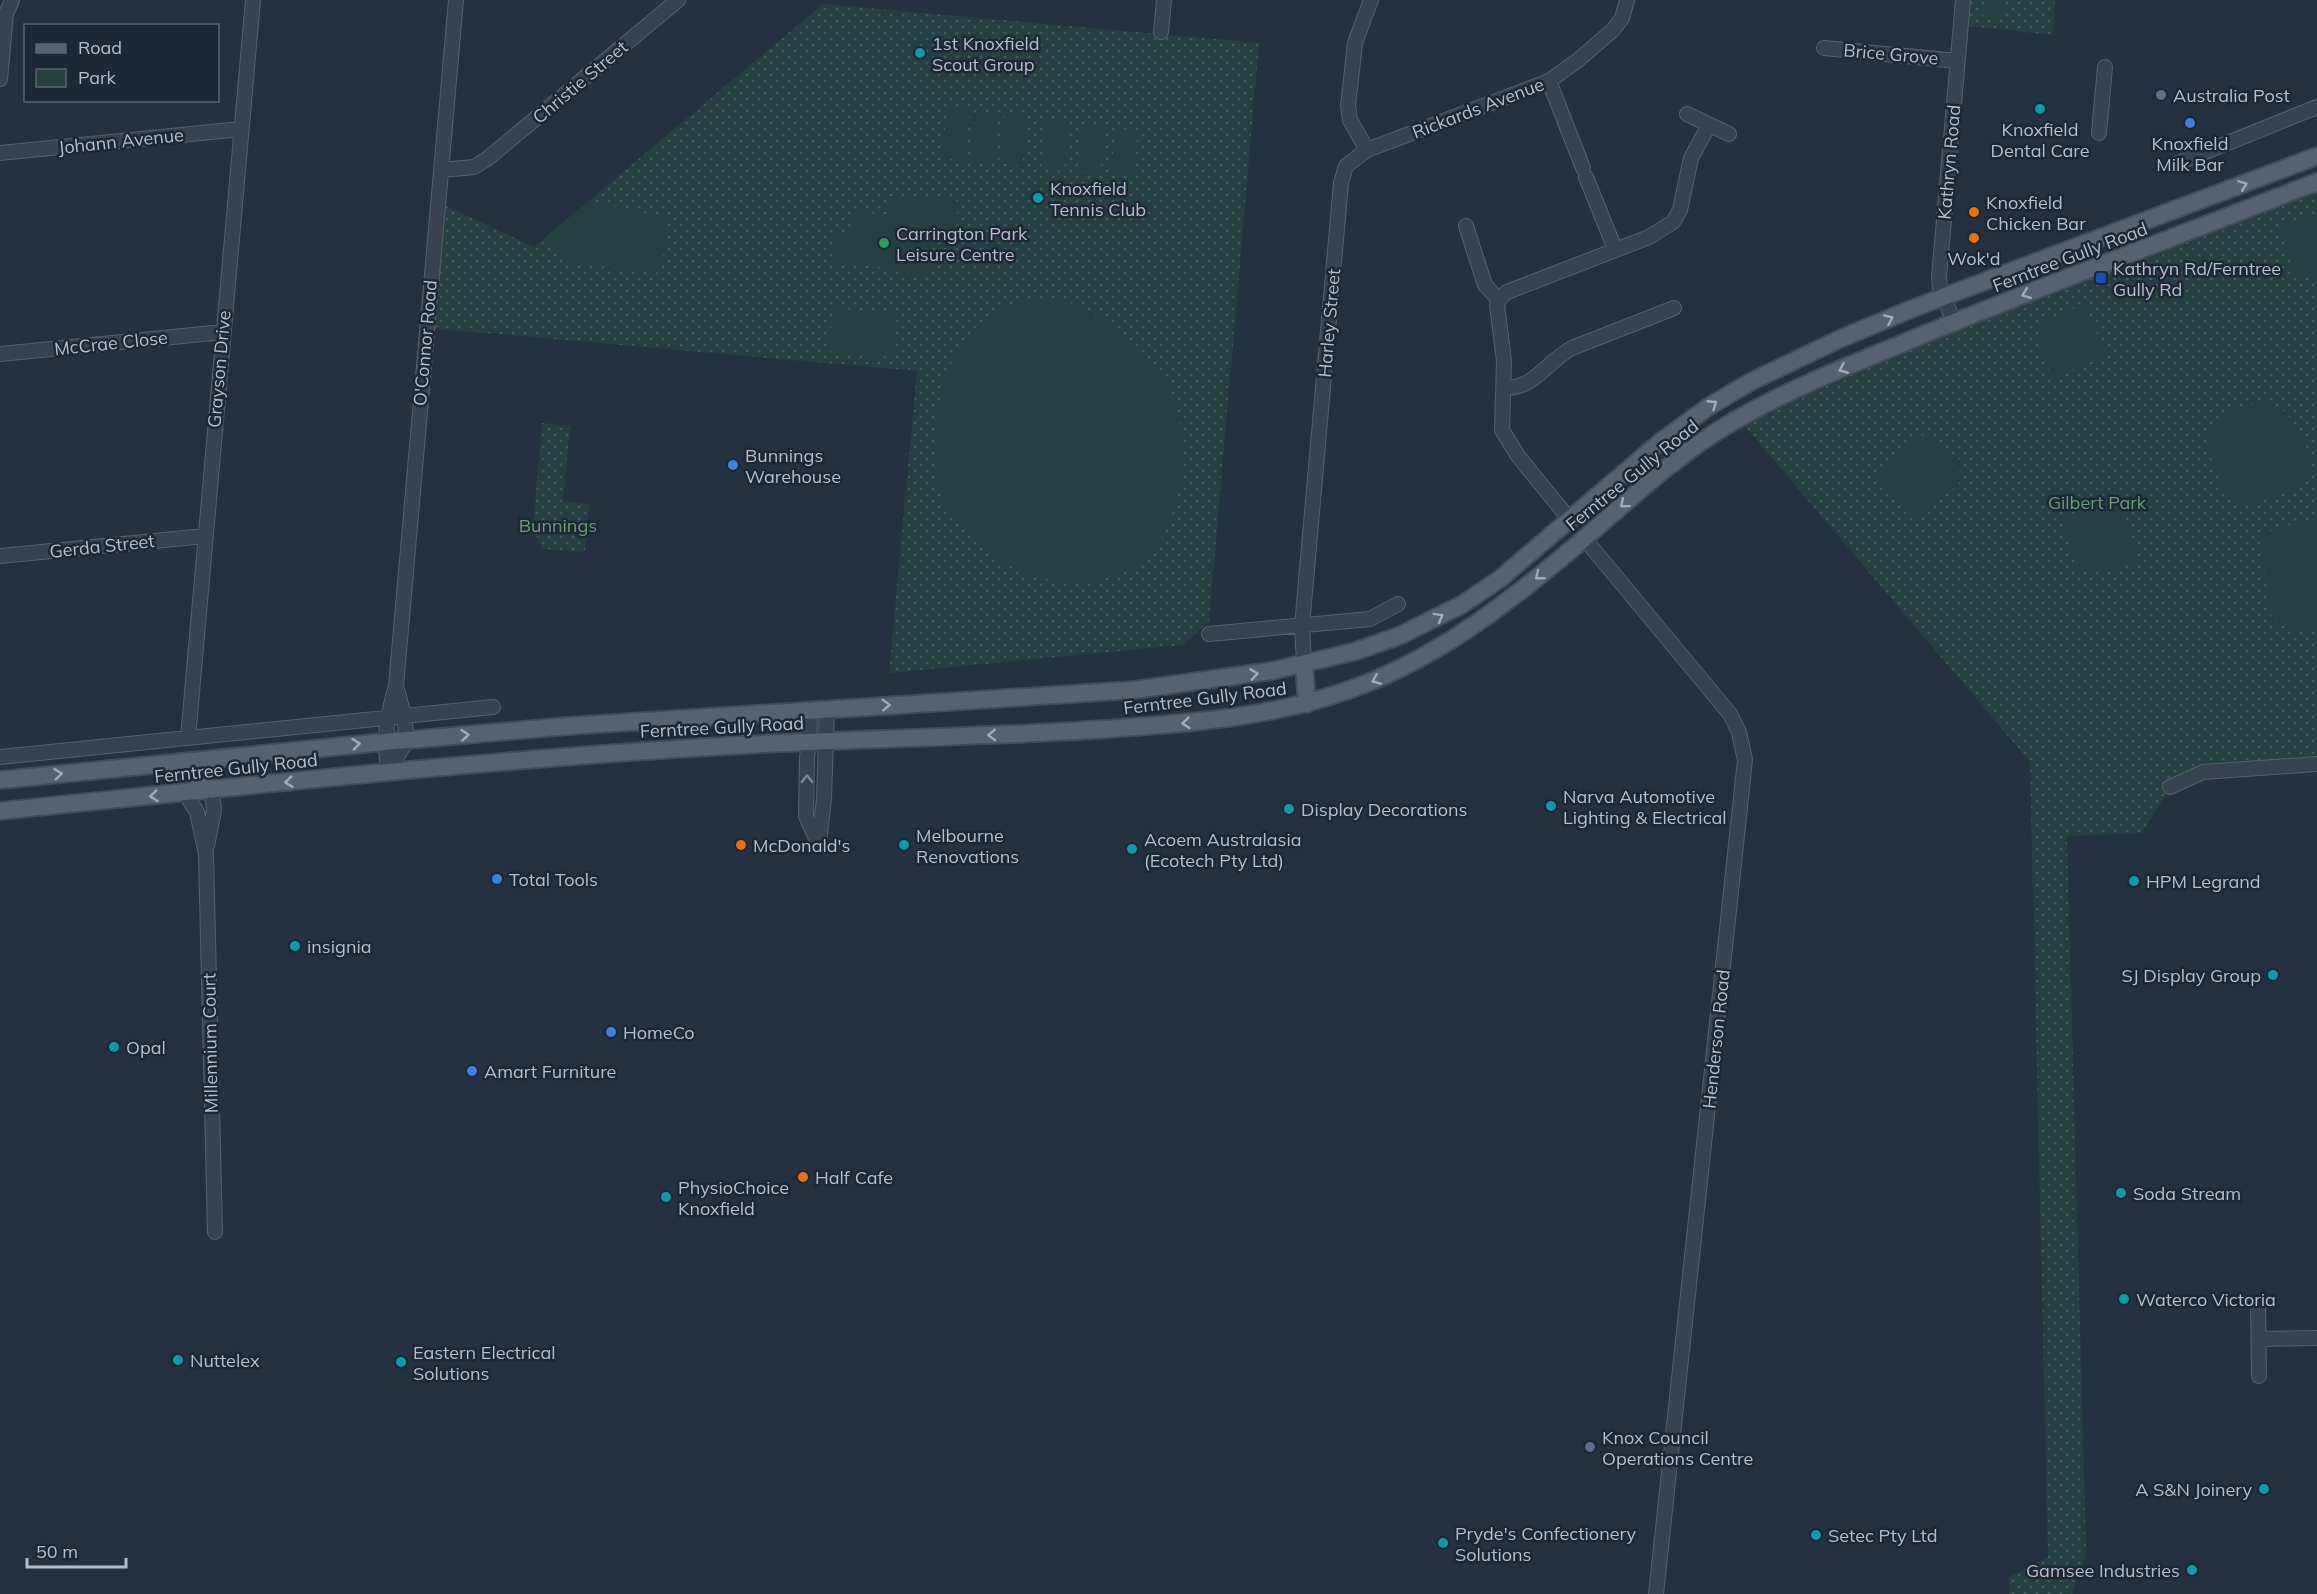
<svg xmlns="http://www.w3.org/2000/svg" width="2317" height="1594" font-family="Mulish,sans-serif">
  <style>
    .green { fill: url(#green-dots) }
    .pitch { fill: #264042 }
    .lines { fill: none; stroke-linecap: round; stroke-linejoin: round }
    .minor-casing { stroke: #56616e; stroke-width: 16 }
    .major-casing { stroke: #424c5a; stroke-width: 20 }
    .minor { stroke: #384351; stroke-width: 14 }
    .major { stroke: #566271; stroke-width: 16 }
    .oneway { stroke: #a2acb9 }
    .oneway2 { stroke: #7d8794 }
    .culture-dot { fill: #0f9aa8; stroke: #1d2836; stroke-width: 2 }
    .service-dot { fill: #5c6f8a; stroke: #1d2836; stroke-width: 2 }
    .shop-dot { fill: #3f7fe0; stroke: #1d2836; stroke-width: 2 }
    .food-dot { fill: #e8710a; stroke: #1d2836; stroke-width: 2 }
    .leisure-dot { fill: #2e9e5b; stroke: #1d2836; stroke-width: 2 }
    .transit-dot { fill: #1a4fb4; stroke: #1d2836; stroke-width: 2 }
    .labels { text-anchor: middle; dominant-baseline: central; stroke-width: 5; stroke-linejoin: round; paint-order: stroke }
    .poi-label { font-size: 18px; fill: #b5becb; stroke: #1d2836; text-anchor: start }
    .street-label { font-size: 18px; fill: #b5becb; stroke: #1d2836 }
    .park-label { font-size: 18px; fill: #6a9e75; stroke: #1d2836 }
  </style>
  <defs>
    <pattern id="green-dots" width="8" height="8" patternUnits="userSpaceOnUse" patternTransform="scale(1.5)"><rect width="8" height="8" fill="#264042"/><path d="M2 2h.1M6 6h.1" fill="none" stroke="#435a5c" stroke-width="1.8" stroke-linecap="round"/></pattern>
  </defs>
  <rect width="100%" height="100%" fill="#243141"/>
  <path class="green" d="M 1970,0 L 2055,0 L 2053,35 L 1967,26 Z
    M 823,4 L 1259,43 L 1209,621 L 1183,645 L 889,673 L 917,371 L 427,328 L 437,202 L 534,247 Z
    M 2317,182 L 2317,764 L 2203,772 L 2170,787 L 2142,833 L 2067,836 L 2086,1552 L 2072,1594 L 2009,1594 L 2009,1577 L 2048,1557 L 2030,762 L 1738,418 Z
    M 542,423 L 570,426 L 563,501 L 589,504 L 585,552 L 543,549 L 533,529 Z"/>
  <path class="pitch" d="M 1985,0 L 2006,0 L 2004,18 L 1983,16 Z
    M 947,108 L 970,110 L 965,160 L 942,158 Z
    M 976,111 L 998,113 L 993,163 L 970,161 Z
    M 1005,114 L 1027,116 L 1022,166 L 999,163 Z
    M 1046,119 L 1069,121 L 1064,171 L 1041,169 Z
    M 1082,125 L 1105,127 L 1100,173 L 1077,171 Z
    M 1116,128 L 1138,131 L 1134,176 L 1111,174 Z
    M 890,196 L 958,201 L 956,233 L 934,231 L 930,276 L 901,273 L 902,269 L 836,263 L 837,252 L 834,252 L 836,233 L 850,233 L 852,211 L 888,215 Z
    M 589,201 L 668,218 L 661,273 L 573,263 L 547,236 Z
    M 2317,212 L 2317,274 L 2299,280 L 2278,227 Z
    M 1041,299 C 1068,298 1090,310 1112,325 C 1138,344 1163,370 1174,401 C 1191,452 1182,530 1138,565 C 1123,576 1104,579 1087,581 C 1036,586 986,561 957,520 C 951,512 944,503 941,493 C 935,473 935,451 936,430 C 940,365 969,306 1041,299 Z
    M 2085,304 L 2106,356 L 2052,378 C 2031,320 2029,327 2085,304 Z
    M 833,308 L 897,314 L 893,357 L 875,356 L 874,360 L 862,359 L 862,354 L 829,351 Z
    M 2268,403 C 2292,408 2317,453 2308,477 C 2299,488 2283,492 2271,497 C 2261,501 2251,507 2239,506 C 2227,500 2224,488 2219,476 C 2216,467 2210,458 2208,449 C 2201,416 2243,404 2268,403 Z
    M 1927,432 L 1946,455 L 1954,455 L 1960,460 L 1959,484 L 1914,521 L 1874,474 Z
    M 2117,503 L 2123,507 L 2138,562 C 2072,580 2078,581 2063,516 Z
    M 2317,522 L 2317,630 C 2300,630 2281,631 2271,615 L 2260,543 C 2267,523 2299,525 2317,522 Z"/>
  <g class="lines">
    <defs>
      <path id="minor" d="M 1161,32 L 1164,0
        M 1824,48 L 1957,61
        M 0,79 L 6,14 L 12,0
        M 1549,81 L 1583,168
        M 1687,114 L 1729,134
        M 2099,133 L 2105,67
        M 1367,150 L 1350,120 L 1348,106 L 1355,43 L 1371,0
        M 0,153 L 241,129
        M 2173,165 L 2317,107
        M 441,170 L 474,167 L 487,159 L 678,0
        M 1586,177 L 1615,249
        M 1466,226 L 1485,285 L 1499,300
        M 1954,322 L 1940,288 L 1939,277 L 1963,0
        M 0,354 L 223,332
        M 1504,388 C 1535,389 1547,361 1572,348 L 1674,308
        M 1570,520 L 1518,456 L 1502,430 L 1504,361 L 1497,305 L 1500,298 L 1507,292 L 1649,237 L 1673,222 L 1680,210 L 1691,158 L 1709,125
        M 1584,538 L 1730,714 L 1739,732 L 1745,760 L 1656,1594
        M 0,556 L 205,536
        M 1209,634 L 1370,619 L 1398,604
        M 1304,664 L 1302,626 L 1341,183 L 1346,166 L 1367,150 L 1549,81 L 1577,61 L 1613,30 L 1622,18 L 1627,0
        M 811,709 L 807,759 L 806,816 L 819,845
        M 188,738 L 253,0
        M 0,757 L 493,707
        M 388,772 C 384,737 386,720 396,686 L 456,0
        M 388,772 L 407,740 L 404,715 L 396,686
        M 2170,787 L 2203,772 L 2317,764
        M 185,793 L 197,812 L 206,854 L 215,1232
        M 819,843 L 824,799 L 827,708
        M 207,846 L 214,811 L 212,790
        M 2258,1304 L 2259,1376
        M 2259,1339 L 2317,1338"/>
      <path id="major" d="M 1304,664 L 1307,704
        M 167,768 L 197,776 L 212,790
        M 0,780 L 384,742 L 568,726 L 1134,690 L 1271,671 L 1353,652 L 1399,636 L 1463,604 L 1501,578 L 1659,443 L 1708,407 L 1752,381 L 1842,338 L 1914,308 L 2317,156
        M 0,811 C 254,785 508,757 763,744 C 891,737 1019,737 1146,726 C 1212,721 1277,714 1340,693 C 1423,666 1494,614 1560,559 C 1617,512 1670,458 1734,421 C 1794,386 1861,361 1925,334 C 2055,281 2186,233 2317,182"/>
    </defs>
    <use href="#minor" class="minor-casing"/>
    <use href="#major" class="major-casing"/>
    <use href="#minor" class="minor"/>
    <use href="#major" class="major"/>
  </g>
  <defs><path id="oneway-chevron" d="M-2-3.5L2.5 0L-2 3.5" fill="none" stroke-width="1.6" stroke-linecap="round" stroke-linejoin="round" transform="scale(1.5)"/></defs>
  <g class="oneway">
    <use href="#oneway-chevron" transform="translate(2243 185) rotate(-21)"/>
    <use href="#oneway-chevron" transform="translate(2026 294) rotate(159)"/>
    <use href="#oneway-chevron" transform="translate(1889 319) rotate(-23)"/>
    <use href="#oneway-chevron" transform="translate(1843 369) rotate(157)"/>
    <use href="#oneway-chevron" transform="translate(1713 404) rotate(-33)"/>
    <use href="#oneway-chevron" transform="translate(1624 504) rotate(140)"/>
    <use href="#oneway-chevron" transform="translate(1539 576) rotate(142)"/>
    <use href="#oneway-chevron" transform="translate(1439 617) rotate(-29)"/>
    <use href="#oneway-chevron" transform="translate(1254 674) rotate(-8)"/>
    <use href="#oneway-chevron" transform="translate(1376 680) rotate(157)"/>
    <use href="#oneway-chevron" transform="translate(886 705) rotate(-2)"/>
    <use href="#oneway-chevron" transform="translate(1186 723) rotate(175)"/>
    <use href="#oneway-chevron" transform="translate(465 735) rotate(-5)"/>
    <use href="#oneway-chevron" transform="translate(992 735) rotate(178)"/>
    <use href="#oneway-chevron" transform="translate(356 744) rotate(-6)"/>
    <use href="#oneway-chevron" transform="translate(58 774) rotate(-6)"/>
    <use href="#oneway-chevron" transform="translate(289 782) rotate(174)"/>
    <use href="#oneway-chevron" transform="translate(154 796) rotate(174)"/>
  </g>
  <use class="oneway2" href="#oneway-chevron" transform="translate(807 779) rotate(-89)"/>
  <g class="culture-dot">
    <circle cx="920" cy="53" r="6"/>
    <circle cx="2040" cy="109" r="6"/>
    <circle cx="1038" cy="198" r="6"/>
    <circle cx="1551" cy="806" r="6"/>
    <circle cx="1289" cy="809" r="6"/>
    <circle cx="904" cy="845" r="6"/>
    <circle cx="1132" cy="849" r="6"/>
    <circle cx="2134" cy="881" r="6"/>
    <circle cx="295" cy="946" r="6"/>
    <circle cx="2273" cy="975" r="6"/>
    <circle cx="114" cy="1047" r="6"/>
    <circle cx="2121" cy="1193" r="6"/>
    <circle cx="666" cy="1197" r="6"/>
    <circle cx="2124" cy="1299" r="6"/>
    <circle cx="178" cy="1360" r="6"/>
    <circle cx="401" cy="1362" r="6"/>
    <circle cx="2264" cy="1489" r="6"/>
    <circle cx="1816" cy="1535" r="6"/>
    <circle cx="1443" cy="1543" r="6"/>
    <circle cx="2192" cy="1570" r="6"/>
  </g>
  <g class="service-dot">
    <circle cx="2161" cy="95" r="6"/>
    <circle cx="1590" cy="1447" r="6"/>
  </g>
  <g class="shop-dot">
    <circle cx="2190" cy="123" r="6"/>
    <circle cx="733" cy="465" r="6"/>
    <circle cx="497" cy="879" r="6"/>
    <circle cx="611" cy="1032" r="6"/>
    <circle cx="472" cy="1071" r="6"/>
  </g>
  <g class="food-dot">
    <circle cx="1974" cy="212" r="6"/>
    <circle cx="1974" cy="238" r="6"/>
    <circle cx="741" cy="845" r="6"/>
    <circle cx="803" cy="1177" r="6"/>
  </g>
  <circle class="leisure-dot" cx="884" cy="243" r="6"/>
  <rect class="transit-dot" x="2095" y="272" width="12" height="12" rx="3"/>
  <g class="labels">
    <g class="poi-label">
      <text x="932" y="43">1st Knoxfield<tspan x="932" dy="21">Scout Group</tspan></text>
      <text x="2173" y="95">Australia Post</text>
      <text x="2040" y="129" text-anchor="middle">Knoxfield<tspan x="2040" dy="21">Dental Care</tspan></text>
      <text x="2190" y="143" text-anchor="middle">Knoxfield<tspan x="2190" dy="21">Milk Bar</tspan></text>
      <text x="1050" y="188">Knoxfield<tspan x="1050" dy="21">Tennis Club</tspan></text>
      <text x="1986" y="202">Knoxfield<tspan x="1986" dy="21">Chicken Bar</tspan></text>
      <text x="896" y="233">Carrington Park<tspan x="896" dy="21">Leisure Centre</tspan></text>
      <text x="1974" y="258" text-anchor="middle">Wok'd</text>
      <text x="2113" y="268">Kathryn Rd/Ferntree<tspan x="2113" dy="21">Gully Rd</tspan></text>
      <text x="745" y="455">Bunnings<tspan x="745" dy="21">Warehouse</tspan></text>
      <text x="1563" y="796">Narva Automotive<tspan x="1563" dy="21">Lighting &amp; Electrical</tspan></text>
      <text x="1301" y="809">Display Decorations</text>
      <text x="916" y="835">Melbourne<tspan x="916" dy="21">Renovations</tspan></text>
      <text x="1144" y="839">Acoem Australasia<tspan x="1144" dy="21">(Ecotech Pty Ltd)</tspan></text>
      <text x="753" y="845">McDonald's</text>
      <text x="509" y="879">Total Tools</text>
      <text x="2146" y="881">HPM Legrand</text>
      <text x="307" y="946">insignia</text>
      <text x="2261" y="975" text-anchor="end">SJ Display Group</text>
      <text x="623" y="1032">HomeCo</text>
      <text x="126" y="1047">Opal</text>
      <text x="484" y="1071">Amart Furniture</text>
      <text x="815" y="1177">Half Cafe</text>
      <text x="678" y="1187">PhysioChoice<tspan x="678" dy="21">Knoxfield</tspan></text>
      <text x="2133" y="1193">Soda Stream</text>
      <text x="2136" y="1299">Waterco Victoria</text>
      <text x="413" y="1352">Eastern Electrical<tspan x="413" dy="21">Solutions</tspan></text>
      <text x="190" y="1360">Nuttelex</text>
      <text x="1602" y="1437">Knox Council<tspan x="1602" dy="21">Operations Centre</tspan></text>
      <text x="2252" y="1489" text-anchor="end">A S&amp;N Joinery</text>
      <text x="1455" y="1533">Pryde's Confectionery<tspan x="1455" dy="21">Solutions</tspan></text>
      <text x="1828" y="1535">Setec Pty Ltd</text>
      <text x="2180" y="1570" text-anchor="end">Gamsee Industries</text>
    </g>
    <g class="street-label">
      <text transform="translate(1891 54) rotate(5)">Brice Grove</text>
      <text transform="translate(580 82) rotate(-40)">Christie Street</text>
      <text transform="translate(1478 108) rotate(-21)">Rickards Avenue</text>
      <text transform="translate(121 141) rotate(-6)">Johann Avenue</text>
      <text transform="translate(1949 162) rotate(-85)">Kathryn Road</text>
      <text transform="translate(2070 257) rotate(-21)">Ferntree Gully Road</text>
      <text transform="translate(1329 323) rotate(-85)">Harley Street</text>
      <text transform="translate(111 343) rotate(-6)">McCrae Close</text>
      <text transform="translate(425 343) rotate(-85)">O'Connor Road</text>
      <text transform="translate(219 369) rotate(-85)">Grayson Drive</text>
      <text transform="translate(1632 475) rotate(-39)">Ferntree Gully Road</text>
      <text transform="translate(102 546) rotate(-6)">Gerda Street</text>
      <text transform="translate(1205 698) rotate(-7)">Ferntree Gully Road</text>
      <text transform="translate(722 727) rotate(-3)">Ferntree Gully Road</text>
      <text transform="translate(236 768) rotate(-6)">Ferntree Gully Road</text>
      <text transform="translate(1716 1039) rotate(-84)">Henderson Road</text>
      <text transform="translate(210 1043) rotate(-91)">Millennium Court</text>
    </g>
    <g class="park-label">
      <text x="2097" y="502">Gilbert Park</text>
      <text x="558" y="525">Bunnings</text>
    </g>
  </g>
  <rect x="24" y="24" width="195" height="78" fill="#1d2836" stroke="#5a6472" stroke-width="1.5"/>
  <rect x="36" y="44" width="30" height="9" fill="#566271" stroke="#5a6472" stroke-width="1.5"/>
  <text x="78" y="54" font-size="18" fill="#b5becb">Road</text>
  <rect x="36" y="69" width="30" height="18" fill="#264042" stroke="#5a6472" stroke-width="1.5"/>
  <text x="78" y="84" font-size="18" fill="#b5becb">Park</text>
  <path d="M27 1558v9h99v-9" fill="none" stroke="#b5becb" stroke-width="3"/>
  <text x="36" y="1558" font-size="18" fill="#b5becb" stroke="#1d2836" stroke-width="4.5" paint-order="stroke">50 m</text>
</svg>
